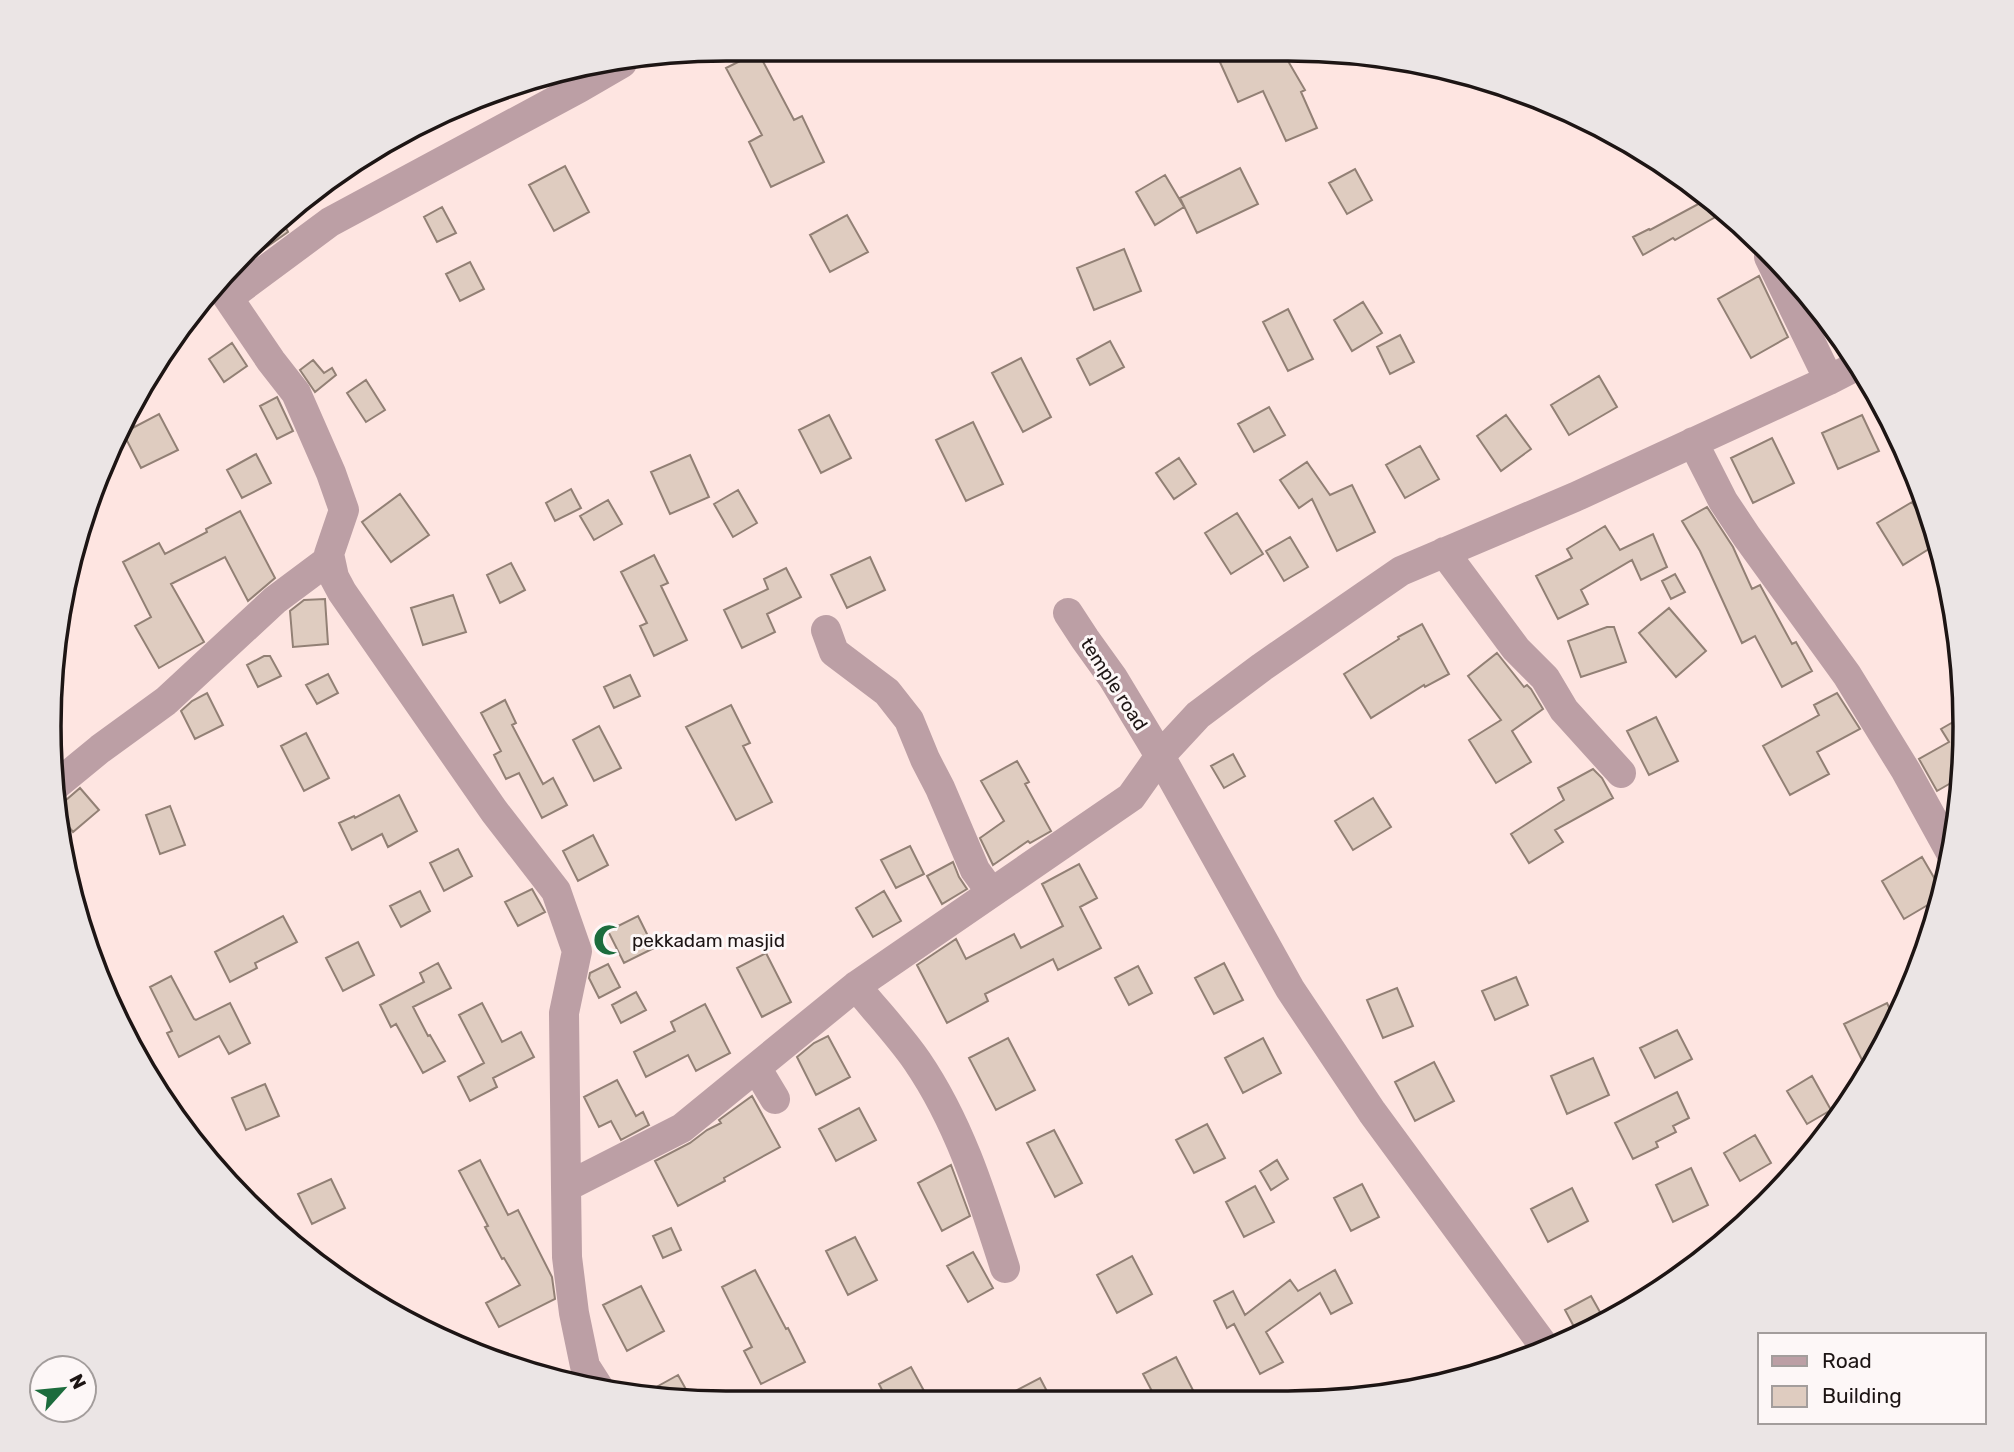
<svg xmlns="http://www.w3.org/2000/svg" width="2014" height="1452" font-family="Rubik,sans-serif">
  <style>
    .building { fill: #dfccc0; stroke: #928075; stroke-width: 2 }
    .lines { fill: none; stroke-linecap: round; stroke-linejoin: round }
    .minor { stroke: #bc9fa5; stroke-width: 30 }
    .labels { text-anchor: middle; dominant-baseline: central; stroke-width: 6; stroke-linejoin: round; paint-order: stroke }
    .street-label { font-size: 19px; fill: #1d1514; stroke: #fdf7f7 }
    .poi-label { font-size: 19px; fill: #1d1514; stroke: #fdf7f7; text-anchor: start }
    .rim { fill: none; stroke: #1d1514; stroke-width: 3.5 }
  </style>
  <rect width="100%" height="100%" fill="#fee5e1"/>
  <path class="building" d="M 1244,49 L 1288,49 L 1310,51 L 1288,61 L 1305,90 L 1301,92 L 1317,128 L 1286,141 L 1263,91 L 1238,102 L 1219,60 Z
    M 758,52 L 794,120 L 802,116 L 824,162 L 771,187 L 749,142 L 762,135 L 726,68 Z
    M 565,166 L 589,212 L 554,231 L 529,185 Z
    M 1240,168 L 1258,204 L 1197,233 L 1180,198 Z
    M 1355,169 L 1372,200 L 1347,214 L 1329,183 Z
    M 1165,175 L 1184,207 L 1155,225 L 1136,192 Z
    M 1702,202 L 1719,215 L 1675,240 L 1673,238 L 1643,255 L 1633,237 L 1649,229 L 1650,230 Z
    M 442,207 L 456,233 L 437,242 L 424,217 Z
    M 847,215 L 868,252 L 830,272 L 810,235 Z
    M 283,222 L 288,232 L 248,260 L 245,255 Z
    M 1124,249 L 1141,291 L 1094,310 L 1077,268 Z
    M 470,262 L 484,289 L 460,301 L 446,274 Z
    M 1759,276 L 1788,337 L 1751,358 L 1718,299 Z
    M 1363,302 L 1382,333 L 1352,351 L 1334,320 Z
    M 1288,309 L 1313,359 L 1288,371 L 1263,322 Z
    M 1400,335 L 1414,362 L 1390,374 L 1377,347 Z
    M 1110,341 L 1124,367 L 1090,385 L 1077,359 Z
    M 232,343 L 247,366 L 224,382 L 209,359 Z
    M 1021,358 L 1051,417 L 1023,432 L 992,373 Z
    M 313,360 L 324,373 L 332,368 L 336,375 L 315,392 L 300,370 Z
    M 1599,376 L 1617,407 L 1569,435 L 1551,405 Z
    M 366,380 L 385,410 L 366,422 L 347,393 Z
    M 277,397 L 293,431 L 277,439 L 260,406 Z
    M 1269,407 L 1285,435 L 1254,452 L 1238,424 Z
    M 159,414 L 178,450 L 141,468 L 123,433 Z
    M 829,415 L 851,458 L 821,473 L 799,430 Z
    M 1506,415 L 1531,449 L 1501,471 L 1477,436 Z
    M 1862,415 L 1879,451 L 1838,469 L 1822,433 Z
    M 973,422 L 1003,484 L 966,501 L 936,440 Z
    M 1772,438 L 1794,483 L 1753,503 L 1731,458 Z
    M 1420,446 L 1439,479 L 1405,498 L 1386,465 Z
    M 256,454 L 271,483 L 242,498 L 227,470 Z
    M 690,455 L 709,497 L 670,514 L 651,472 Z
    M 1179,458 L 1196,484 L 1174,499 L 1156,473 Z
    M 1307,462 L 1330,495 L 1352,485 L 1375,532 L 1337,551 L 1312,499 L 1299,508 L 1280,480 Z
    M 571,489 L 581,508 L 555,521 L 546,503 Z
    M 738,490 L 757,523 L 733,537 L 714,504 Z
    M 400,494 L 429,535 L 391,562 L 362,522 Z
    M 608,500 L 622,524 L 594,540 L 580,516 Z
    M 1912,502 L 1937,544 L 1903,565 L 1877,523 Z
    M 1707,507 L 1733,547 L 1752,589 L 1760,585 L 1792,644 L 1796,642 L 1812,671 L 1782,687 L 1755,636 L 1742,643 L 1700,551 L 1682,521 Z
    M 240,511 L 275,578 L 248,601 L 225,557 L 171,584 L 204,642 L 159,668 L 135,626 L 151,617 L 123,562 L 159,543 L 165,554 L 207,532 L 206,529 Z
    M 1237,513 L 1263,554 L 1231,574 L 1205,533 Z
    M 1605,526 L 1620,550 L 1653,534 L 1667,567 L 1641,580 L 1632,560 L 1581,590 L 1588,604 L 1558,619 L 1536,576 L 1572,558 L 1567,549 Z
    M 1290,537 L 1308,567 L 1284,581 L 1266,551 Z
    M 654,555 L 668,583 L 661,586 L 687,640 L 654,656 L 640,626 L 647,623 L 621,572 Z
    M 870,557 L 885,590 L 847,608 L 831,575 Z
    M 511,563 L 525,590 L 500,603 L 487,575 Z
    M 786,568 L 801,597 L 767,614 L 775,632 L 742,648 L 724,610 L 768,589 L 764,579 Z
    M 1675,574 L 1685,592 L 1671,599 L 1662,581 Z
    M 453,595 L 466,632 L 423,645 L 411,608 Z
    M 325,599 L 328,644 L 293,647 L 290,611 L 304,600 Z
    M 1669,608 L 1706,651 L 1676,677 L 1639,633 Z
    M 1422,624 L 1449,674 L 1425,687 L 1424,685 L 1371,718 L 1344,674 L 1399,639 L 1398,637 Z
    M 1607,627 L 1614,627 L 1626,662 L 1581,677 L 1568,641 Z
    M 1497,653 L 1524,687 L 1527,685 L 1531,689 L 1543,709 L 1512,731 L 1531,762 L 1496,783 L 1469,740 L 1501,720 L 1468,676 Z
    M 264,656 L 270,656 L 281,676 L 258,687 L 247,665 Z
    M 328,674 L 338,693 L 317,704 L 306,685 Z
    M 630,675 L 640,696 L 614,708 L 604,687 Z
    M 207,693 L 223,725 L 195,739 L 181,711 L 192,701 Z
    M 1837,693 L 1860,729 L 1817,752 L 1829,774 L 1790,795 L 1763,746 L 1819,715 L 1814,705 Z
    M 505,700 L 516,723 L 512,725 L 543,784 L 553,778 L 567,805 L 542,818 L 519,773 L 506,779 L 494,755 L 501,751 L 481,713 Z
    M 731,705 L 750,743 L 743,746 L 772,802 L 736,820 L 686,727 Z
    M 1656,717 L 1678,761 L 1649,775 L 1627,731 Z
    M 1962,717 L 1963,776 L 1937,791 L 1919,759 L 1949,742 L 1941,729 Z
    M 599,726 L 621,768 L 594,781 L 573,740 Z
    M 306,733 L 329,778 L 304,791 L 281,746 Z
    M 1233,754 L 1245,776 L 1224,788 L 1211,766 Z
    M 1017,761 L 1029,782 L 1025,784 L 1051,831 L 1030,843 L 1028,841 L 993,865 L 980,838 L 1004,821 L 981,781 Z
    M 1593,769 L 1602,778 L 1613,798 L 1555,830 L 1563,842 L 1529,863 L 1511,834 L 1564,800 L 1558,788 Z
    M 80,788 L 99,810 L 73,832 L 55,810 L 55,803 L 66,800 Z
    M 399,795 L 417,831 L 388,847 L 382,834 L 352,850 L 339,823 L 354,816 L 355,818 Z
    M 1373,798 L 1391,827 L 1353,850 L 1335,821 Z
    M 170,806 L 185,845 L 160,854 L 146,815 Z
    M 593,835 L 608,865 L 578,881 L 563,851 Z
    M 910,846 L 924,874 L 896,888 L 881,860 Z
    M 458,849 L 472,876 L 444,891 L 430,863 Z
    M 1922,857 L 1943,893 L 1943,896 L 1904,919 L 1882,881 Z
    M 953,862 L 959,877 L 967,889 L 942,904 L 927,876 Z
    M 1079,864 L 1097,898 L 1080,907 L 1101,948 L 1058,970 L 1053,959 L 985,994 L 988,1001 L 947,1023 L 917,965 L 956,939 L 966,959 L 1014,934 L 1021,948 L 1063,926 L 1042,884 Z
    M 532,889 L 545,912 L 518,926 L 505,902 Z
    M 420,891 L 430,911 L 401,927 L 390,906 Z
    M 884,891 L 901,921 L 873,937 L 856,908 Z
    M 283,916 L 297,942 L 255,963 L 257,968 L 230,982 L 215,952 Z
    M 638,916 L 654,948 L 624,963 L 608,931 Z
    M 358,942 L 374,975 L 343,991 L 326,958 Z
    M 766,953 L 791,1002 L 762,1017 L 737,968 Z
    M 438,963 L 451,988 L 413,1007 L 428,1036 L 430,1035 L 445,1061 L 423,1073 L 396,1024 L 391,1027 L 380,1005 L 424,982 L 420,973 Z
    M 1224,963 L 1243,1000 L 1214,1014 L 1195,978 Z
    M 608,964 L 620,987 L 599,998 L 589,978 L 590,973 Z
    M 1138,966 L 1152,993 L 1129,1005 L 1115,978 Z
    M 171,976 L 194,1019 L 196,1020 L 230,1003 L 250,1043 L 229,1054 L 219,1036 L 179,1057 L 167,1033 L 172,1031 L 150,987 Z
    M 1516,977 L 1528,1005 L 1495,1020 L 1482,991 Z
    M 1397,988 L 1413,1026 L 1383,1038 L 1367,1000 Z
    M 636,992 L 646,1010 L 621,1023 L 612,1005 Z
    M 482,1003 L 502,1042 L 521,1032 L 534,1057 L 493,1078 L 497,1087 L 470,1101 L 458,1077 L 484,1063 L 459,1015 Z
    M 1887,1003 L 1896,1022 L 1867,1070 L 1844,1024 Z
    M 705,1004 L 730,1053 L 696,1071 L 688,1055 L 646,1077 L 634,1052 L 675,1031 L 671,1022 Z
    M 1677,1030 L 1692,1059 L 1655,1078 L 1640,1048 Z
    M 828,1036 L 850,1077 L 816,1095 L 797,1057 L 814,1043 Z
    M 1008,1038 L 1035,1090 L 996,1110 L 969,1058 Z
    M 1263,1038 L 1281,1073 L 1243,1093 L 1225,1058 Z
    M 1593,1058 L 1609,1095 L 1567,1114 L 1551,1076 Z
    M 1434,1062 L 1454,1101 L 1415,1121 L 1395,1082 Z
    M 1812,1076 L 1831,1110 L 1807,1124 L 1787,1091 Z
    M 617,1080 L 636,1116 L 643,1112 L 649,1125 L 621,1140 L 611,1121 L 599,1127 L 584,1097 Z
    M 265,1084 L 279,1116 L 246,1130 L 232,1098 Z
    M 1677,1092 L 1689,1118 L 1673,1126 L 1676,1132 L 1656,1142 L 1658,1147 L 1633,1159 L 1615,1123 Z
    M 752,1096 L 780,1147 L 724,1178 L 725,1181 L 678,1206 L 655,1161 L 690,1143 L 707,1130 L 721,1123 L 719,1120 Z
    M 859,1108 L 876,1140 L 836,1161 L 819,1129 Z
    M 1207,1124 L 1225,1158 L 1194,1173 L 1176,1140 Z
    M 1054,1130 L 1082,1183 L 1055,1197 L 1027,1143 Z
    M 1755,1135 L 1771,1163 L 1740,1181 L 1724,1153 Z
    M 480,1160 L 508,1215 L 518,1210 L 552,1277 L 555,1299 L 499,1327 L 486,1303 L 520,1285 L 504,1258 L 502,1259 L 485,1227 L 488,1226 L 459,1171 Z
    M 1277,1160 L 1288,1179 L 1271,1190 L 1260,1171 Z
    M 951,1165 L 970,1216 L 942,1231 L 918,1183 Z
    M 1691,1168 L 1708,1205 L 1673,1222 L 1656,1185 Z
    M 331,1179 L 345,1208 L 312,1224 L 298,1194 Z
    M 1362,1184 L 1379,1217 L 1351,1231 L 1334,1198 Z
    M 1255,1186 L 1274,1222 L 1244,1237 L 1226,1202 Z
    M 1572,1188 L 1588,1221 L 1548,1242 L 1531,1209 Z
    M 671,1228 L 681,1250 L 663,1258 L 653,1236 Z
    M 855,1237 L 877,1280 L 848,1295 L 826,1251 Z
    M 973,1252 L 993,1288 L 968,1302 L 947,1266 Z
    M 1132,1256 L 1152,1294 L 1117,1313 L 1097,1275 Z
    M 755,1270 L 786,1329 L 788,1328 L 805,1362 L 761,1384 L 744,1351 L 752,1347 L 722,1287 Z
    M 1335,1270 L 1352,1303 L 1331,1314 L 1320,1293 L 1266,1332 L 1283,1362 L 1260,1374 L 1234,1324 L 1227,1328 L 1214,1301 L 1233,1291 L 1245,1315 L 1290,1280 L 1298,1291 Z
    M 641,1286 L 664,1331 L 627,1351 L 603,1305 Z
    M 1591,1296 L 1605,1321 L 1579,1336 L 1565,1310 Z
    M 1176,1357 L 1197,1398 L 1156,1399 L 1143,1374 Z
    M 911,1367 L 929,1400 L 887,1400 L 879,1384 Z
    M 678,1375 L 693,1402 L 682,1402 L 642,1395 Z
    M 1040,1378 L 1051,1399 L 998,1400 Z"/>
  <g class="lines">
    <path class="minor" d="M 1769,257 L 1829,380
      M 216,280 L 271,361 L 296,393 L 331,473 L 344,510 L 329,554 L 334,577 L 342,592 L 494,811 L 556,891 L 577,951 L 564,1013 L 566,1187 L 682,1128 L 856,986 L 1131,797 L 1160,756 L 1290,989 L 1372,1112 L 1544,1346
      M 229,297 L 330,222 L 579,88 L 622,63
      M 1693,442 L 1723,501 L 1747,537 L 1847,675 L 1906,771 L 1950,851
      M 1444,552 L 1516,649 L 1545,678 L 1564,710 L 1621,773
      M 1068,613 L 1085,639 L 1113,678 L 1160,756 L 1198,715 L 1262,667 L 1401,571 L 1575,497 L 1829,380 L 1858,365
      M 826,630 L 834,652 L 887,692 L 909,720 L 925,759 L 940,788 L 975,870 L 991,892
      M 55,786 L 100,749 L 166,701 L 275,600 L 330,559
      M 856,986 C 876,1011 899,1035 917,1061 C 960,1124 982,1196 1005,1268
      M 757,1069 L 775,1099
      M 566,1187 L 567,1257 L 574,1313 L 585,1366 L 599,1388"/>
  </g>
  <defs>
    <symbol id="mosque-bare" viewBox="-9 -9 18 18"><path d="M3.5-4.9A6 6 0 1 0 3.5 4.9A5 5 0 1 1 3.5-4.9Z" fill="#1c6c3d" stroke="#fdf7f7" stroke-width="2.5" paint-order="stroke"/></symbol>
  </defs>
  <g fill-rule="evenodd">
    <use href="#mosque-bare" x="587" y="918" width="44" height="44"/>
  </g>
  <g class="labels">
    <g class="street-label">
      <text transform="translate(1114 684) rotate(57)">temple road</text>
    </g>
    <g class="poi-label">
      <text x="632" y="940">pekkadam masjid</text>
    </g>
  </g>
  <path d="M0 0H2014V1452H0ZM726 61H1288A665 665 0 0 1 1953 726V726A665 665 0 0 1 1288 1391H726A665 665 0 0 1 61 726V726A665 665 0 0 1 726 61Z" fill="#ebe5e5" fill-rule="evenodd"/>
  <path class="rim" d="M726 61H1288A665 665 0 0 1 1953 726V726A665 665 0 0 1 1288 1391H726A665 665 0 0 1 61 726V726A665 665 0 0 1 726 61Z"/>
  <rect x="1758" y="1333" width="228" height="91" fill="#fdf7f7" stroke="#a39d9c" stroke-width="2"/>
  <rect x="1772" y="1356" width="35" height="10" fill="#bc9fa5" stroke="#a39d9c" stroke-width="2"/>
  <text x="1822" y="1368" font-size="21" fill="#1d1514">Road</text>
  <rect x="1772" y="1386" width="35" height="21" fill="#dfccc0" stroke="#a39d9c" stroke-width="2"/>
  <text x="1822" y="1403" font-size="21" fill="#1d1514">Building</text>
  <g transform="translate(63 1389) rotate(63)"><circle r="33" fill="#fdf7f7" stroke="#a39d9c" stroke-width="2"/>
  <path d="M0-5L12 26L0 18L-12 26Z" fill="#1c6c3d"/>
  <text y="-10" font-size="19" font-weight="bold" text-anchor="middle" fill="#1d1514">N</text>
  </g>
</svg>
